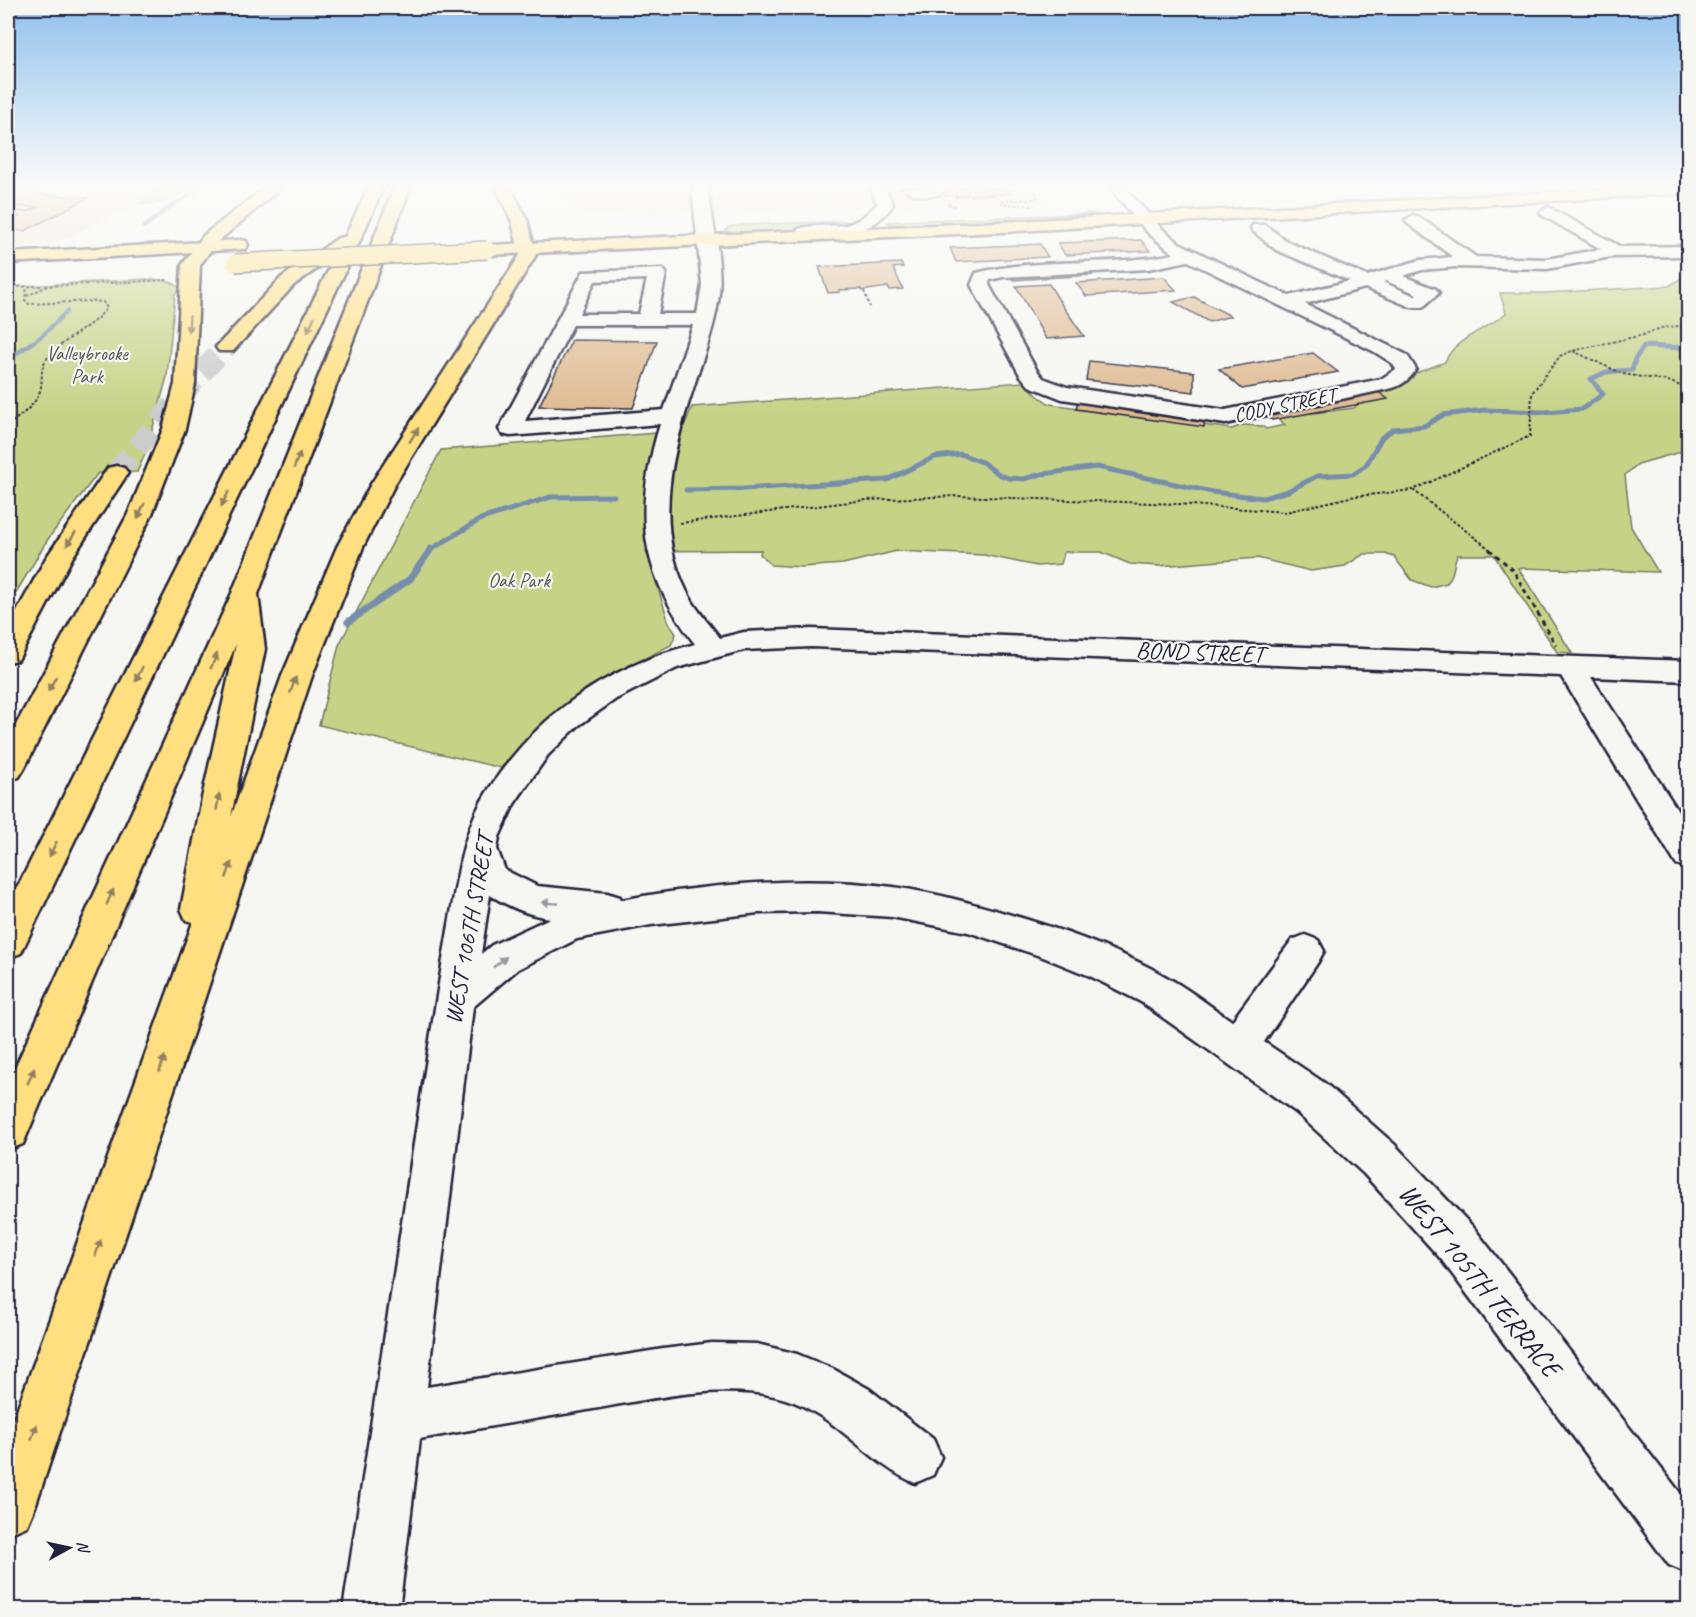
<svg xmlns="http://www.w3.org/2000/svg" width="1696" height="1617" font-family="Caveat,sans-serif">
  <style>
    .built { fill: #efe4d5 }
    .green { fill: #c6d387; stroke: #747a61; stroke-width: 1.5 }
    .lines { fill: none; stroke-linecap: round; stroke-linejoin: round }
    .stream-far2 { stroke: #778dac; stroke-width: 4 }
    .stream-far1 { stroke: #778dac; stroke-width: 5 }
    .stream { stroke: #778dac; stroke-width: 7 }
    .building { fill: #dfba91; stroke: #22223b; stroke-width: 1.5 }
    .highway-tunnel { stroke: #cccccd; stroke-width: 22; stroke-dasharray: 22 11; stroke-linecap: butt }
    .minor-casing { stroke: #22223b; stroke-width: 5 }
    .major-casing { stroke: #22223b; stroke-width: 5 }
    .highway-casing { stroke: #22223b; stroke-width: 5 }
    .path-far1 { stroke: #22223b; stroke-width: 2; stroke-dasharray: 3 2; stroke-linecap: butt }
    .path { stroke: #22223b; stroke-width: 3; stroke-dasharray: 5 4; stroke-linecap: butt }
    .minor { fill: #f6f6f2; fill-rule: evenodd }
    .major { fill: #ffdf80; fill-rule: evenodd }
    .highway { fill: #ffdf80; fill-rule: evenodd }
    .major-bridge-casing { stroke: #22223b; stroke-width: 20; stroke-linecap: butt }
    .major-bridge { stroke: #ffdf80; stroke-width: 17 }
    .oneway { fill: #90805e }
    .oneway2 { fill: #9797a0 }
    .labels { text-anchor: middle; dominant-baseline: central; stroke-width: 4.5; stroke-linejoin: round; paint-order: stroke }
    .far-park-label { font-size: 20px; fill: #535752; stroke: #f6f6f2 }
    .far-street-label { font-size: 20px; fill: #22223b; stroke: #f6f6f2 }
    .street-label { font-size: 24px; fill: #22223b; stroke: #f6f6f2 }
    .near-street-label { font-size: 28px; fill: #22223b; stroke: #f6f6f2 }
  </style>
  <rect width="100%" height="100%" fill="#f6f6f2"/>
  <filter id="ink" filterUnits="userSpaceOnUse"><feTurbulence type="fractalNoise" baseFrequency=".0167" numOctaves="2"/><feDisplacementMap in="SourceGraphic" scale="12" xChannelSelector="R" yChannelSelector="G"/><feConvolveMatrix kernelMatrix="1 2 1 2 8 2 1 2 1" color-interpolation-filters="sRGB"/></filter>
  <g filter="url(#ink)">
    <path class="built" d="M 8,188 L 165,188 L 150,193 L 141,203 L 55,243 L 8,247 Z
      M 557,188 L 1036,188 L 1049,204 L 835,207 L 577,217 Z"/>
    <path class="green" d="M 165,188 L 194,188 C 179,194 157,209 141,203 L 150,193 Z
      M 1558,189 L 1560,190 L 1539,193 L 1267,206 Z
      M 1094,213 L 1095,214 C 1060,216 1024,218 988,220 C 962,222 909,236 887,222 Z
      M 846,221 L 856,223 C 835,227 740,240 725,231 L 729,227 L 742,225 Z
      M 1688,274 L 1688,409 L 1684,412 L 1684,451 L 1638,464 L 1625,475 L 1631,527 L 1658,572 L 1518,568 L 1572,653 L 1557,652 L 1494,555 L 1457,555 C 1452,567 1456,571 1447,583 L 1431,587 L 1412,580 L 1394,557 L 1385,554 L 1364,554 L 1345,566 L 1311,571 L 1257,558 L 1159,566 L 1130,564 L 1101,552 L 1064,552 L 1061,564 L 1037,566 L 984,555 L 897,551 L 843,564 L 802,567 L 771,565 L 760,554 L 761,550 L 646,551 L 669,623 L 676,634 L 671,645 L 594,685 L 541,725 L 501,768 L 319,725 L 339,645 L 441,450 L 682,431 L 692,407 L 1024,382 L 1038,396 L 1050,404 L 1232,429 L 1242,425 L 1262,426 L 1266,429 L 1285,425 L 1278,418 L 1283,413 L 1315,413 L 1354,408 L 1369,391 L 1445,362 C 1454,338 1488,329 1506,313 L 1500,293 L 1544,293 L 1669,286 Z
      M 147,279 C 159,280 174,279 181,290 L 175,294 L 167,377 L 146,452 L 137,472 L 98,473 L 48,539 L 8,606 L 8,287 Z"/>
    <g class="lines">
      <path class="stream-far2" d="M 144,227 L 171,206 L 202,188
        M 28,346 L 43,335 L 67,311"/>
      <path class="stream-far1" d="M 8,359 L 30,344
        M 686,490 L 743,489 L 887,480 L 935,457 L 961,454 L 982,462 L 1000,475 L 1009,478 L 1024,479 L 1042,474 L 1097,467 L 1212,492 L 1263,498 L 1288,491 L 1317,476 L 1353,474 L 1366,465 L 1382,437 L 1394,429 L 1424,426 L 1443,415 L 1485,410 L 1545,412 L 1582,409 L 1603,394 L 1591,379 L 1606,372 L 1632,370 L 1635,359 L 1644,346 L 1688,348
        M 430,550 L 481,519 L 551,497 L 614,496"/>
      <path class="stream" d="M 348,622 L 410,579 L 431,549"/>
    </g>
    <path class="building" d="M 940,188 L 1008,188 L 1012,193 L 945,196 Z
      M 8,192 L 24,192 L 88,198 L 25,231 L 13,230 L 8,230 L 8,223 L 18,217 L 8,216 L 19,211 L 27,212 L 38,207 L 8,206 Z
      M 1141,240 L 1150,251 L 1065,255 L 1058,243 Z
      M 1040,244 L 1048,257 L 956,262 L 950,248 Z
      M 1084,260 L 1089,265 L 1010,270 L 1007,265 Z
      M 901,263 L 903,267 L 893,268 L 903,289 L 889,290 L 888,287 L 861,291 L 861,289 L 839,290 L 840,292 L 828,293 L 819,267 Z
      M 1088,270 L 1092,275 L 1013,280 L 1010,275 Z
      M 1164,277 L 1176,290 L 1086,296 L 1076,283 Z
      M 1049,284 L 1062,305 L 1084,336 L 1046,339 L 1016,286 Z
      M 1194,297 L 1231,316 L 1209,322 L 1173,302 Z
      M 572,340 L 657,341 L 633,408 L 539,406 Z
      M 1313,353 L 1338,372 L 1242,389 L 1219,369 Z
      M 1089,361 L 1194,372 L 1194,392 L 1086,380 Z
      M 1377,391 L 1388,399 L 1272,420 L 1262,412 Z
      M 1078,400 L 1205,418 L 1204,427 L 1076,409 Z"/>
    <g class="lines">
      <path class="highway-tunnel" d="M 116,473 L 195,379 L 226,347"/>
      <defs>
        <path id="minor" d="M 692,188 L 708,188 C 712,222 724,268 718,302 C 714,330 702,360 693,389 C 670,458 652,534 692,601 C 700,614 711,626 720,638 L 744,632 L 811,629 L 1688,661 L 1688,681 L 1591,677 L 1688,826 L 1688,868 L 1676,864 L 1561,676 L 811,647 L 744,650 L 677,668 L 616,699 L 578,726 L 548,755 L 514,804 L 499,837 L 497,849 L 505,870 L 537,886 L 607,893 L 620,897 L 621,900 C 709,884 804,875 893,887 C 938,893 982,906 1025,919 C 1074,934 1124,952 1168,978 C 1190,990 1211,1007 1232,1021 L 1292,940 L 1305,935 L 1318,940 L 1324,951 L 1318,962 L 1264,1042 L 1326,1084 L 1394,1144 L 1473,1227 L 1688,1503 L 1688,1573 L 1669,1565 L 1441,1259 L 1364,1174 L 1296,1112 L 1141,1002 L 1090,976 L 1043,957 L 968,932 L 892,917 L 817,912 L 759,913 L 651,925 L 577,939 L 518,969 L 473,1007 L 427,1387 L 663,1349 L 712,1343 L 757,1344 L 797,1354 L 833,1369 L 869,1389 L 933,1439 L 941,1457 L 933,1475 L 915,1483 C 872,1465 841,1421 794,1402 C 732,1378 647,1400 582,1411 C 528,1420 474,1429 420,1439 L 399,1610 L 343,1610 C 370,1430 398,1251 425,1071 C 433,1020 441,970 450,919 C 458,874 463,828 489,789 C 539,712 608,667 695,644 C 639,571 633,511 660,424 L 510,436 L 502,434 L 499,429 L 583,272 L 663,269 L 666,273 L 658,314 L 697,314 L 702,285 ZM 647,279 L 639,314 L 579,314 L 595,281 ZM 573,325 L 693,325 L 664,410 L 525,421 ZM 490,895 C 510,907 527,915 550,918 L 492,945 L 481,954 Z
          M 871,188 L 885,188 L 893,205 C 887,213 880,220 872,225 C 859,233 805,245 795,232 C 802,223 833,227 845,225 C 858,222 868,214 877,204 Z
          M 903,188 L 944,188 L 946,190 C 937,199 912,197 903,188 Z
          M 1110,188 L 1125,188 L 1160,227 L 1179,243 L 1289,296 L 1350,281 L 1276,250 L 1253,231 L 1251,228 L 1253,225 L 1265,225 L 1288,242 L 1367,276 L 1420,260 L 1453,257 L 1407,223 L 1405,220 L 1413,215 L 1419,217 L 1476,257 L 1547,259 L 1601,249 L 1542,215 L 1540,212 L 1548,207 L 1621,247 L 1688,246 L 1688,256 L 1611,257 L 1547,269 L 1456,267 L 1422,270 L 1403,276 L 1436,289 L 1439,293 L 1423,307 L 1411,307 L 1365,288 L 1305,304 L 1407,355 L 1416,369 C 1410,379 1404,384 1393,388 L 1225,424 L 1062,399 L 1029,386 L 1020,375 L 971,285 L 976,273 C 1040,257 1108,267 1174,254 L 1148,233 ZM 1188,261 L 1373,351 L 1392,363 L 1396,369 L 1381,379 L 1225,410 L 1067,387 L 1043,378 L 1036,369 L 989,285 L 990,280 L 1003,277 L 1148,269 ZM 1386,281 L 1417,294 L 1415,296 L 1383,282 Z"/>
        <path id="major" d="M 1632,188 L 1688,188 L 1688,193 L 1002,232 L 487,255 L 479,250 L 487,245 L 1002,222 Z
          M 240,240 L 246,241 L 248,245 L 246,249 L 8,263 L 8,253 Z"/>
        <path id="highway" d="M 264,188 L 281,188 L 216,243 L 200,265 L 195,384 L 185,429 L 152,514 L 24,769 L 19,777 L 8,781 L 8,740 L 128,514 L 163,429 L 175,384 L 182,265 L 204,235 Z
          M 368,188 L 383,188 L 363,234 L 21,953 L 8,958 L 8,906 L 336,255 L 294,285 L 233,351 L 219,351 L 216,347 L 282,277 L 338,238 L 345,237 Z
          M 394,188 L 410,188 L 258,594 L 265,649 L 231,817 L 282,676 L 337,547 L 371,484 L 520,255 L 512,222 L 496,188 L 511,188 L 528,222 L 536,255 L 395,484 L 363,547 L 312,676 L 35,1507 L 27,1526 L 8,1534 L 8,1435 L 193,922 L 186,920 L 181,909 L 202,798 L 236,644 L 23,1144 L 8,1150 L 8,1083 L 232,593 Z
          M 116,466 L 124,468 L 128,473 L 72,558 L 18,660 L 8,662 L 8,628 L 46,558 L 108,468 Z"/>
      </defs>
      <use href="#minor" class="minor-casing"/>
      <use href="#major" class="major-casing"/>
      <use href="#highway" class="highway-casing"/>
      <path class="path-far1" d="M 1032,188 L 1038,196 L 1035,199 L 1000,201 L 1003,204 L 1035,206
        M 955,197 L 1005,194
        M 948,204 L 956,207
        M 8,287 L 43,286
        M 864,291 L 870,307
        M 27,296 L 47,286 L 168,280
        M 1573,351 L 1623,374 L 1668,381 L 1688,389
        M 8,425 C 20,416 35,406 40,391 C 44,377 38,368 49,356 C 66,337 91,328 107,308 L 103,302 L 93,301 L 29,304 L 25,300 L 27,287
        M 1413,490 L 1491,550
        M 680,523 L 866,500 L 957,496 L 1178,504 L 1286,512 L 1350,497 L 1413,490 L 1530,436 L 1532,393 L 1560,356 L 1572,351 L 1643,335 L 1661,328 L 1688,325"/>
      <path class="path" d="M 1489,549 L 1513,570 L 1556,645"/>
      <use href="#minor" class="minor"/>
      <use href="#major" class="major"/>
      <use href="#highway" class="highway"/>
      <defs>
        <path id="major-bridge" d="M 235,263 L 487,250"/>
      </defs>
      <use href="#major-bridge" class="major-bridge-casing"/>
      <use href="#major-bridge" class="major-bridge"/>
    </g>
    <defs><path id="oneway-solid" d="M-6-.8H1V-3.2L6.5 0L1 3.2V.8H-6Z" transform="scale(1.5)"/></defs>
    <g class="oneway">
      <use href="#oneway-solid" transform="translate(189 324) rotate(93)"/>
      <use href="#oneway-solid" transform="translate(311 324) rotate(116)"/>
      <use href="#oneway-solid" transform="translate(414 435) rotate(-58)"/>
      <use href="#oneway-solid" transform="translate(297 460) rotate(-69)"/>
      <use href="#oneway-solid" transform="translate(225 499) rotate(116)"/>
      <use href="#oneway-solid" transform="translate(141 511) rotate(115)"/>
      <use href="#oneway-solid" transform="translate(71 539) rotate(123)"/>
      <use href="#oneway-solid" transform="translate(214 661) rotate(-66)"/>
      <use href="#oneway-solid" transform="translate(139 674) rotate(116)"/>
      <use href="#oneway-solid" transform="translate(52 684) rotate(118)"/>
      <use href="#oneway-solid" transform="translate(293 685) rotate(-71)"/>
      <use href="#oneway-solid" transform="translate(218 802) rotate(-79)"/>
      <use href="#oneway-solid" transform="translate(53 849) rotate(116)"/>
      <use href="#oneway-solid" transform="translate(229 870) rotate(-71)"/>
      <use href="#oneway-solid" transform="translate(110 897) rotate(-66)"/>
      <use href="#oneway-solid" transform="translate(162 1064) rotate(-71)"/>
      <use href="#oneway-solid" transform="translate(31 1076) rotate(-66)"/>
      <use href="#oneway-solid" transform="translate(98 1248) rotate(-71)"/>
      <use href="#oneway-solid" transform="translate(34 1432) rotate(-71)"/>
    </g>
    <g class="oneway2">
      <use href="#oneway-solid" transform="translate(550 903) rotate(-175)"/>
      <use href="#oneway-solid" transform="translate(500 962) rotate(-38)"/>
    </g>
  </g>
  <linearGradient id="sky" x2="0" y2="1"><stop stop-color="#91c1ee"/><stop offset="0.45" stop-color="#fbfbf9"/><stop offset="1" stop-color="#fbfbf9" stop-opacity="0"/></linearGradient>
  <rect width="1696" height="414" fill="url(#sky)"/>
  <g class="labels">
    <g class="far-park-label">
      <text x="87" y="353">Valleybrooke<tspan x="87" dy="23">Park</tspan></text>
      <text x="519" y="580">Oak Park</text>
    </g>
    <g class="far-street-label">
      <text transform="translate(1285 405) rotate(-12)">CODY STREET</text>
    </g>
    <g class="street-label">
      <text transform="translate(1200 652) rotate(2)">BOND STREET</text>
      <text transform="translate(469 929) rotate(-80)">WEST 106TH STREET</text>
    </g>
    <g class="near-street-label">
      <text transform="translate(1480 1280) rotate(51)">WEST 105TH TERRACE</text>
    </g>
  </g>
  <rect width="1696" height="1617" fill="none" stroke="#f6f6f2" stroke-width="30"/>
  <rect x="15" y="15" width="1666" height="1587" fill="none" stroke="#22223b" stroke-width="2" filter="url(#ink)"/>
  <g transform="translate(69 1548) rotate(82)" stroke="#f6f6f2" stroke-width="4.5" paint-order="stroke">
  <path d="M0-4.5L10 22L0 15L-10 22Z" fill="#22223b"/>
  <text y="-9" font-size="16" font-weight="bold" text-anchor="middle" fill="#22223b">N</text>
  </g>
</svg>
